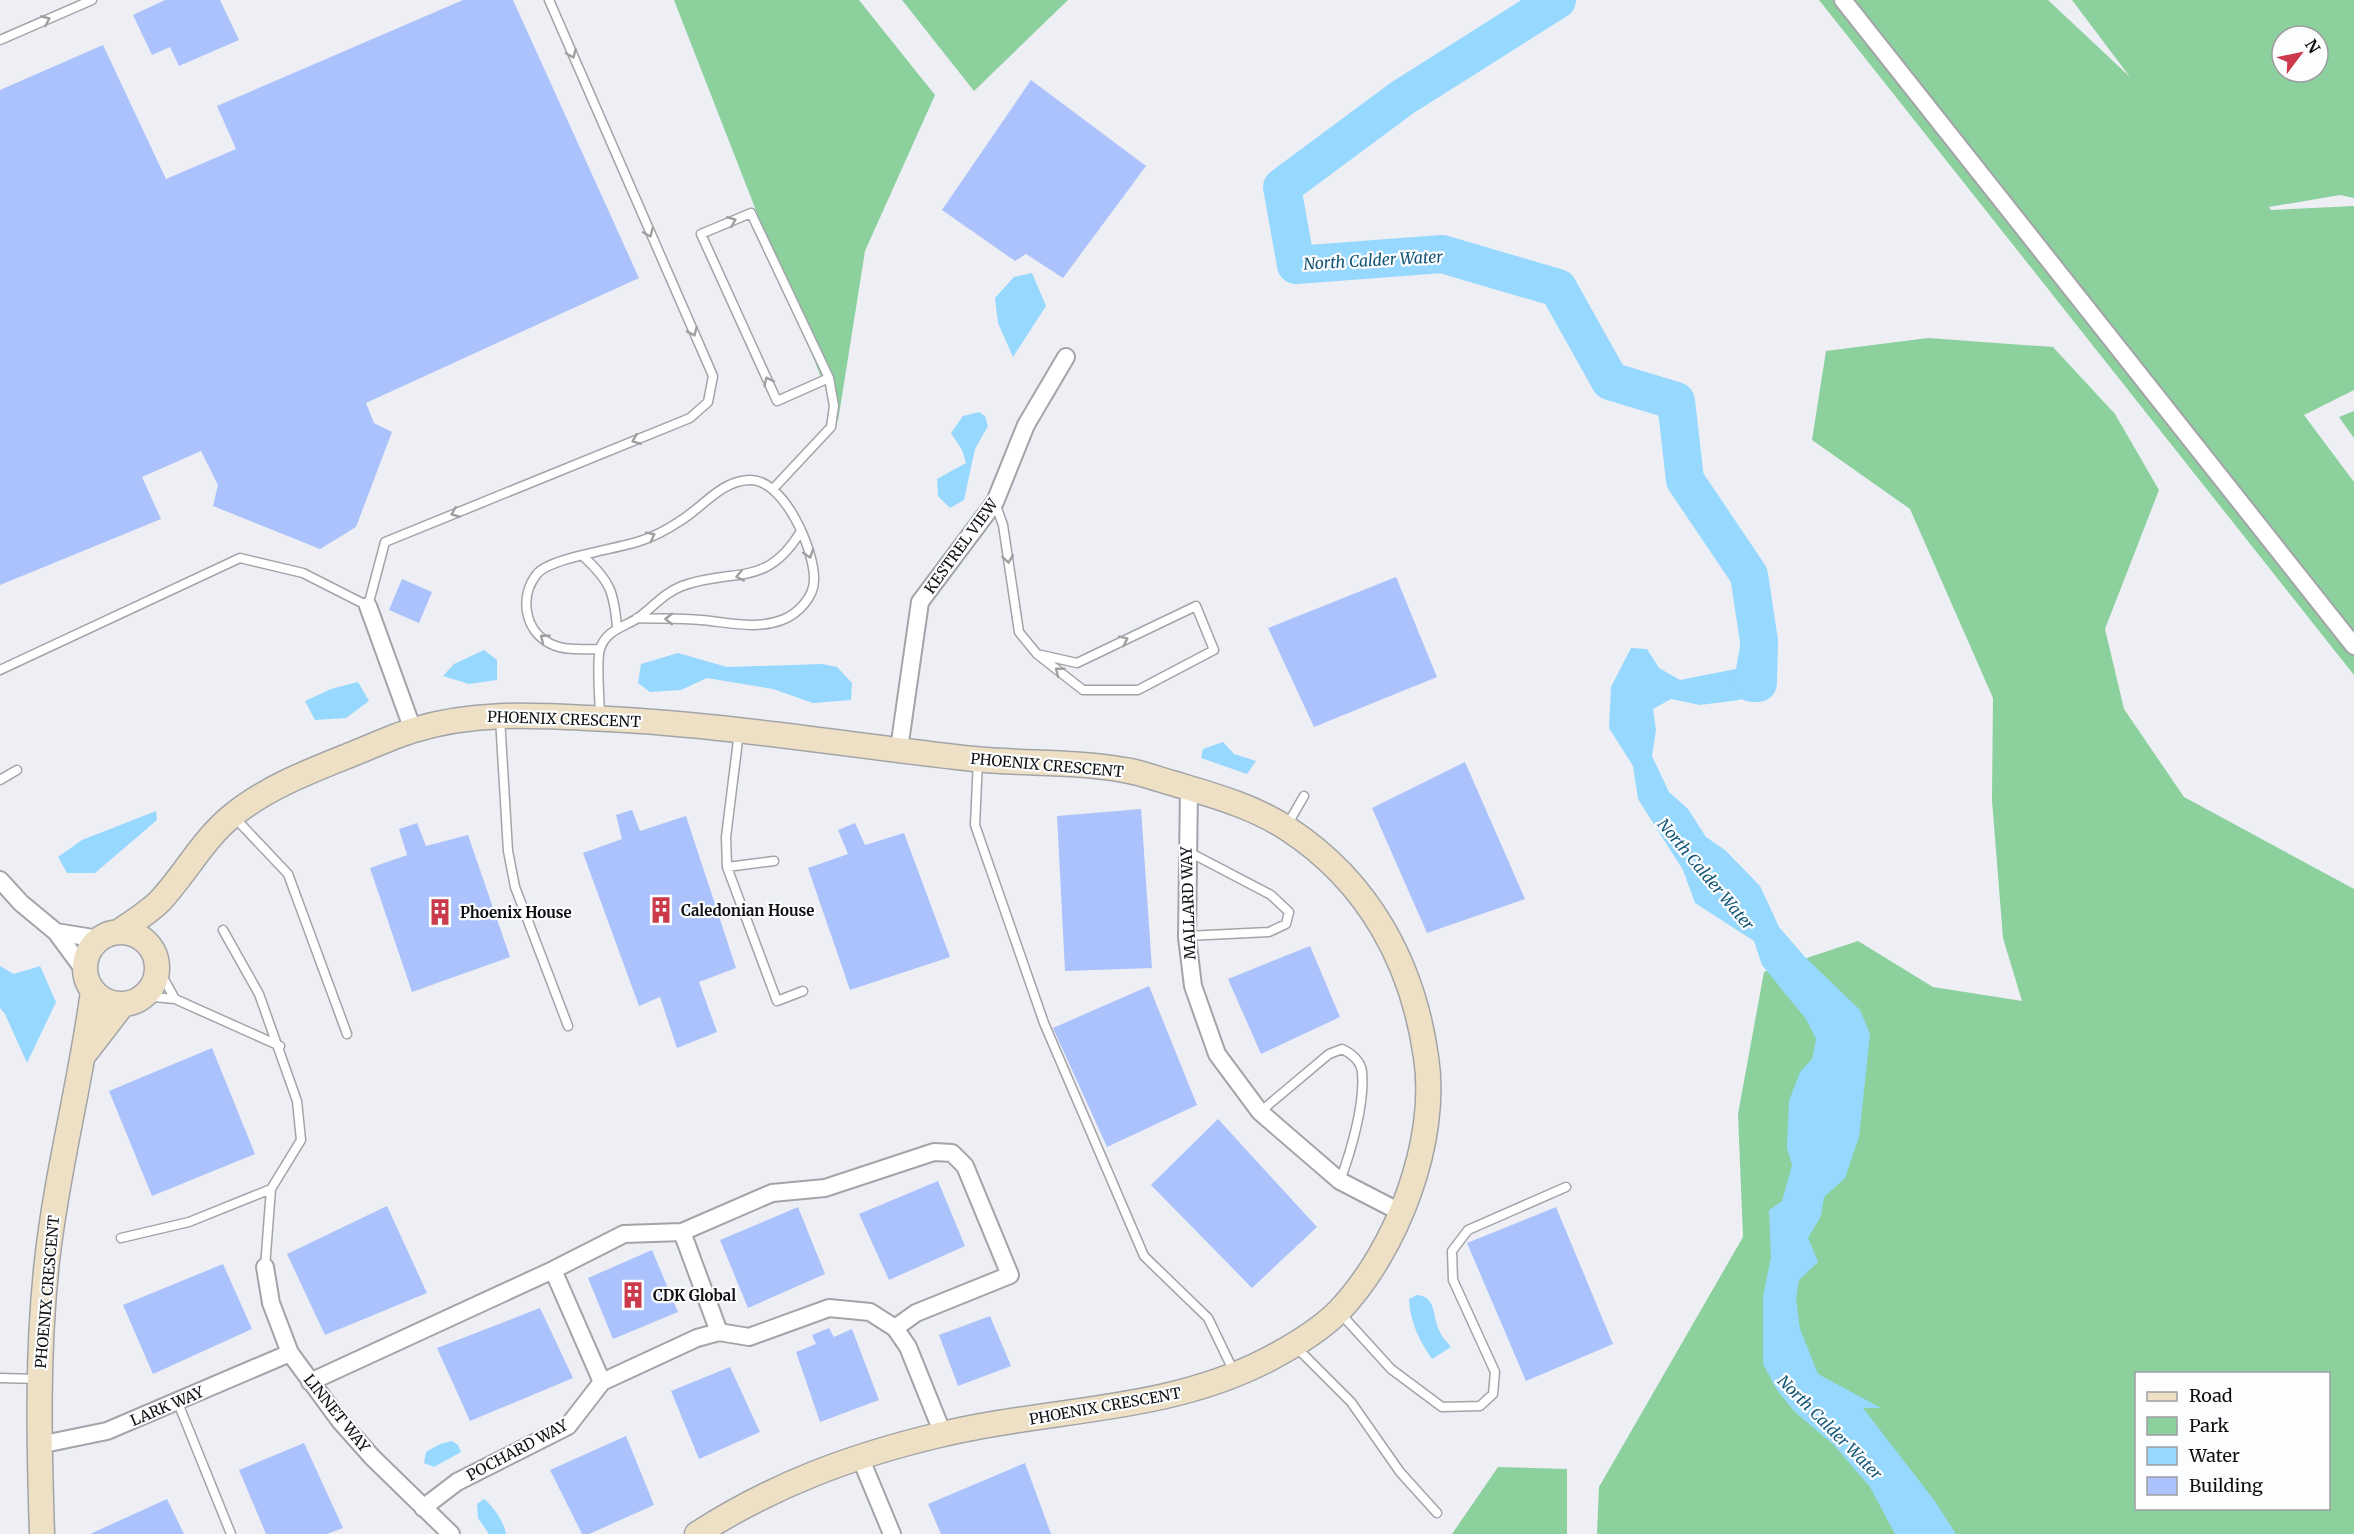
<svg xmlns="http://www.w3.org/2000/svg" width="2354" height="1534" font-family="Merriweather,serif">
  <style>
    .green { fill: #8cd09e; fill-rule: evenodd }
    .water { fill: #97d8ff }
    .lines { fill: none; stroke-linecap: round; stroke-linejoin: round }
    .river { stroke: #97d8ff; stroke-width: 38 }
    .building { fill: #acc2fc }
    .lane-casing { stroke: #a2a4a8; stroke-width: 11 }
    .street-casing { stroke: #a2a4a8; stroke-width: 20 }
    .secondary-casing { stroke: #a2a4a8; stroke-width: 27 }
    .lane { stroke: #fff; stroke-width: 8 }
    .street { stroke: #fff; stroke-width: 16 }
    .secondary { stroke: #eee0c4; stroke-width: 24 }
    .oneway { stroke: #9f9fa0 }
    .labels { text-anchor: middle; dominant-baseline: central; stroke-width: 4.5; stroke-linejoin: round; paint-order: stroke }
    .street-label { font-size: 15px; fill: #0f0f11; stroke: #fcfdff }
    .poi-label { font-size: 15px; font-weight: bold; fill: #0f0f11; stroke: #fcfdff; text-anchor: start }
    .water-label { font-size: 16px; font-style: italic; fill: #125574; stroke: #fcfdff }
  </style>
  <rect width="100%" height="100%" fill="#edeff4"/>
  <path class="green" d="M 674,0 L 859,0 L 935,95 L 865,251 L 838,421 Z
    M 902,0 L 1068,0 L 974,91 Z
    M 1819,0 L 2048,0 L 2130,77 L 2072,0 L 2354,0 L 2354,198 L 2340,195 L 2269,207 L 2271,210 L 2354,206 L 2354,390 L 2304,415 L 2354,482 L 2354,675 ZM 2282,36 L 2318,36 L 2318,72 L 2282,72 Z
    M 1928,338 L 2053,347 L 2115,414 L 2159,490 L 2105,629 L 2124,709 L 2184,797 L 2354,889 L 2354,1534 L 1597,1534 L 1599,1487 L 1743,1237 L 1738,1114 L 1764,972 L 1858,941 L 1933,987 L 2022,1001 L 2003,938 L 1992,800 L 1993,698 L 1910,509 L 1812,440 L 1826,351 ZM 2136,1374 L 2328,1374 L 2328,1508 L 2136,1508 Z
    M 2354,411 L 2354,438 L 2339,417 Z
    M 1498,1467 L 1567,1469 L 1567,1534 L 1452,1534 Z"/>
  <path class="water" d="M 1032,273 L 1046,306 L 1013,357 L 998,323 L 995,298 L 1014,277 Z
    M 979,412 L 985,416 L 988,426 L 975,449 L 964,500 L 950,508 L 938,496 L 937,479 L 966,463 L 962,450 L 951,433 L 963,416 Z
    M 1766,634 L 1773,646 L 1776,687 L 1739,700 L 1700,705 L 1671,699 L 1653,709 L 1656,730 L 1652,756 L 1669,792 L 1688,809 L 1706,837 L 1725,850 L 1760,886 L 1779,927 L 1805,957 L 1860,1010 L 1870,1034 L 1859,1137 L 1845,1178 L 1824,1197 L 1821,1216 L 1808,1238 L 1818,1262 L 1799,1280 L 1796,1299 L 1800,1329 L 1818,1374 L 1881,1408 L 1863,1408 L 1934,1500 L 1956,1534 L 1895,1534 L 1870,1487 L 1834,1445 L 1795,1412 L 1777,1390 L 1763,1364 L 1763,1297 L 1771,1257 L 1769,1210 L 1782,1201 L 1792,1165 L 1787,1148 L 1789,1101 L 1800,1072 L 1812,1059 L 1816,1039 L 1806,1019 L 1762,965 L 1754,941 L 1695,903 L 1683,870 L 1638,799 L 1633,766 L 1609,728 L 1611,687 L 1631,648 L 1647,649 L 1659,668 L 1680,680 L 1736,669 L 1740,647 Z
    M 484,650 L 497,660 L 497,680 L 469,684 L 443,676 L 454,664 Z
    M 678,653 L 727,667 L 822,664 L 837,667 L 852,683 L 851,700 L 813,703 L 773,689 L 707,678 L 681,690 L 650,692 L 638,683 L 641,664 Z
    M 358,682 L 369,701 L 346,718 L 315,720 L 305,701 L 331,689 Z
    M 1223,742 L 1234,754 L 1256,761 L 1247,774 L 1201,758 L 1203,749 Z
    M 156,811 L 157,820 L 95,873 L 67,873 L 58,857 L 82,840 Z
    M 0,966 L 14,974 L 40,966 L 56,1002 L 27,1063 L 5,1014 L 0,1008 Z
    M 1417,1295 C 1437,1297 1432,1316 1439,1330 C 1441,1336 1447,1342 1451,1347 L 1432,1359 C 1419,1340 1410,1322 1409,1299 Z
    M 452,1441 L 458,1445 L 461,1452 L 434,1467 L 424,1463 L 426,1452 L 440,1444 Z
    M 484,1499 C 494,1507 504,1522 506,1534 L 489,1534 L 478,1518 L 477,1504 Z"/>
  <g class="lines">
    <path class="river" d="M 1557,0 L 1402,98 L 1282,187 L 1296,265 L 1442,254 L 1558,288 L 1610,381 L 1676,401 L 1685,480 L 1749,575 L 1759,641 L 1758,683 L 1752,683"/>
  </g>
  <path class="building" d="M 165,0 L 220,0 L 239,40 L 179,66 L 170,47 L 152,55 L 133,15 Z
    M 463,0 L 513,0 L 639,278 L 366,403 L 374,423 L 392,432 L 356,527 L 320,549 L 213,506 L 218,485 L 201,451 L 142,477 L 161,519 L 0,585 L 0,90 L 103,45 L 166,179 L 236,149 L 217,106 Z
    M 1031,80 L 1146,166 L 1063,278 L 1026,254 L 1015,261 L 942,210 Z
    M 1396,577 L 1437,677 L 1314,727 L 1268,628 Z
    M 402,579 L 432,592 L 419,623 L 389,610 Z
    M 1465,762 L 1525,899 L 1427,933 L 1372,808 Z
    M 1141,809 L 1152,968 L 1065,971 L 1057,816 Z
    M 632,810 L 640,831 L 686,816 L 736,968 L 699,982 L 717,1032 L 677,1048 L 660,997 L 639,1006 L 583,853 L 622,839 L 616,815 Z
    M 417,823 L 426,846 L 468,835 L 510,957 L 412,992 L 370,868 L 407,855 L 399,829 Z
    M 855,823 L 865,845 L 904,833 L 950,957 L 850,990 L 808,868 L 848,854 L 838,830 Z
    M 1310,946 L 1340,1017 L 1261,1054 L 1228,979 Z
    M 1149,986 L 1197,1105 L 1107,1147 L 1053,1028 Z
    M 212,1048 L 255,1154 L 152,1196 L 109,1091 Z
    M 1218,1119 L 1317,1227 L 1252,1288 L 1151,1185 Z
    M 938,1181 L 965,1246 L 889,1280 L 859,1214 Z
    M 387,1206 L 427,1293 L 325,1335 L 287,1254 Z
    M 798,1207 L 825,1274 L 748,1308 L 720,1240 Z
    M 1556,1207 L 1613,1344 L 1526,1381 L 1467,1243 Z
    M 652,1250 L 678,1312 L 613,1339 L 588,1278 Z
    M 223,1264 L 252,1329 L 153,1374 L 123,1305 Z
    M 540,1308 L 573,1378 L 470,1421 L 437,1348 Z
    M 990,1316 L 1011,1366 L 958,1386 L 939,1335 Z
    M 829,1328 L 834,1337 L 852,1329 L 879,1400 L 820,1422 L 796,1352 L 816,1344 L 812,1335 Z
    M 730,1367 L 760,1432 L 699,1459 L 671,1391 Z
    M 626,1436 L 654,1505 L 589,1534 L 582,1534 L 550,1470 Z
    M 304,1443 L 343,1528 L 327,1534 L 266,1534 L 239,1470 Z
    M 1025,1463 L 1051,1534 L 941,1534 L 928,1504 Z
    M 167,1499 L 184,1534 L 90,1534 Z"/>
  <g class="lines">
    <defs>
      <path id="lane" d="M 0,40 L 92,0
        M 773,489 L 831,427 L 834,406 L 829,378 L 751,213 L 701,234 L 777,401 L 829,378
        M 995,503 L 1003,525 L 1019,632 L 1037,654 L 1077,663 L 1196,606 L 1214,650 L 1138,690 L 1083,690 L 1037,654
        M 584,557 C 610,581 614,592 617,627
        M 600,649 C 584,649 565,651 551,644 C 524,631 519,596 537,574 C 549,558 617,549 640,541 C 653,537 668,529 680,521 C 703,507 721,481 749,480 C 784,478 815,551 814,580 C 814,597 798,614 782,620 C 756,630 727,622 701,620 C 679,618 658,619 637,618
        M 0,670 L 240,558 L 303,573 L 368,606 L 385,542 L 690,418 L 708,402 L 713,376 L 549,0
        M 500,718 L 508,851 L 515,887 L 568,1026
        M 600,718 C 600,703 596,660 600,649 C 606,630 624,627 638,618 C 653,607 664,593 682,586 C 735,567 766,589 801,531
        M 739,732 L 726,837 L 727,867 L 777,1001 L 803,991
        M 978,760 L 975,825 L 1044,1023 L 1144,1256 L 1208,1318 L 1234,1372
        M 0,780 L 17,770
        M 235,818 L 288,874 L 347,1034
        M 1286,827 L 1304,796
        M 1187,851 L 1271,895 L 1289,912 L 1286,924 L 1269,932 L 1187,936
        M 727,867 L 774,861
        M 223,930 L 259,994 L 297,1101 L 301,1140 L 271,1189 L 265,1267
        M 156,965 L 175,999
        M 143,996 L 175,999 L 280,1046
        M 1260,1112 L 1329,1054 L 1342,1049 C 1351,1053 1361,1061 1362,1072 C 1365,1104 1351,1151 1340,1181
        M 121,1238 L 189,1222 L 271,1189
        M 1341,1314 L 1391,1369 L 1442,1407 L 1480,1406 L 1493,1394 L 1495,1372 L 1453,1280 L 1452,1251 L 1468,1230 L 1566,1187
        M 1296,1347 L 1351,1402 L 1400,1472 L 1437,1513
        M 0,1378 L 39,1379
        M 178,1403 L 231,1534"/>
      <path id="street" d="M 1843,0 L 2354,646
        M 368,606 L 413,730
        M 899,749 L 920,602 L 995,502 L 1026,425 L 1066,357
        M 1189,788 L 1187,937 L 1193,986 L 1217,1054 L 1260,1112 L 1340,1181 L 1402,1213
        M 0,880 L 21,903 L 56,932 L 84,970
        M 56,932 L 99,939
        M 682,1232 L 719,1332
        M 265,1267 L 271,1303 L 290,1353 L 340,1421 L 372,1457 L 451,1534
        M 553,1270 L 602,1382
        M 310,1382 L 553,1270 L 624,1234 L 682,1232 L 772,1193 L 825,1188 L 934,1152 L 952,1153 L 965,1166 L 1010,1275 L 916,1313 L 895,1328
        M 39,1445 L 107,1431 L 290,1353
        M 860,1457 L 892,1534
        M 423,1508 L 457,1482 L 568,1426 L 602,1382 L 697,1338 L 719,1332 L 749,1337 L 829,1308 L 870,1312 L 895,1328 L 908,1347 L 943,1434"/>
      <path id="secondary" d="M 120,931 C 133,922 149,912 160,901 C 186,873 203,839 233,815 C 269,786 313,770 355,753 C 375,745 394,736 414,730 C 471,712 528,715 588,718 C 717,723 845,745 974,759 C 1023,764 1075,761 1124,770 C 1140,772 1157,779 1172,783 C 1212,795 1253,806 1288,829 C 1369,882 1413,964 1426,1057 C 1439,1140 1397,1250 1339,1311 C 1319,1331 1292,1347 1267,1360 C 1165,1413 1048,1408 939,1435 C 851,1456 773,1485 697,1534
        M85 968a36 36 0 1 1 72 0a36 36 0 1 1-72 0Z
        M 86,1052 L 123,1004
        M 42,1534 C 39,1443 37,1351 47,1261 C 57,1170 81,1082 93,991"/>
    </defs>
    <use href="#lane" class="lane-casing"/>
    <use href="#street" class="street-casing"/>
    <use href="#secondary" class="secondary-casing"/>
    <use href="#lane" class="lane"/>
    <use href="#street" class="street"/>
    <use href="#secondary" class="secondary"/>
  </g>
  <defs><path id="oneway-chevron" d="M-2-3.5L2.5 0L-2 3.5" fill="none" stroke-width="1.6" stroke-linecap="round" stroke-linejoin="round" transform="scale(1.5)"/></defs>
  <g class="oneway">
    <use href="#oneway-chevron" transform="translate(46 20) rotate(-23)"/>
    <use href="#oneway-chevron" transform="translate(572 54) rotate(67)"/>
    <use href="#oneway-chevron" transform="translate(732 221) rotate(-22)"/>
    <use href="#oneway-chevron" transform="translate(649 233) rotate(67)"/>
    <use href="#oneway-chevron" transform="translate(693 332) rotate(66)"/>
    <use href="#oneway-chevron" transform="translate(768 381) rotate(-115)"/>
    <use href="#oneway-chevron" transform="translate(636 440) rotate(158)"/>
    <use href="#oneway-chevron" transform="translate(455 513) rotate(158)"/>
    <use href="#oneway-chevron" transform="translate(651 536) rotate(-27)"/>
    <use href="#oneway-chevron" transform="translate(809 554) rotate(72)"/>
    <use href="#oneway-chevron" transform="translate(1008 559) rotate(82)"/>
    <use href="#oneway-chevron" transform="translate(740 576) rotate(169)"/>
    <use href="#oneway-chevron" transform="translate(669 619) rotate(-179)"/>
    <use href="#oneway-chevron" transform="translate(544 638) rotate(-141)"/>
    <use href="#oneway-chevron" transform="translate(1124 640) rotate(-26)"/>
    <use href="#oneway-chevron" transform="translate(1059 671) rotate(-142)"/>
  </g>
  <defs>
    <symbol id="building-bare" viewBox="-9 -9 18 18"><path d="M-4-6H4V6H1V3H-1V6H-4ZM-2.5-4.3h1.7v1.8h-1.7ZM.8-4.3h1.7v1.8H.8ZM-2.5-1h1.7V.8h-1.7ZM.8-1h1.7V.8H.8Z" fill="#ca3a4a" stroke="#fcfdff" stroke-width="2.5" paint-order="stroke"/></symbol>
  </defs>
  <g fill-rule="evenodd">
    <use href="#building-bare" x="642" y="891" width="38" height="38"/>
    <use href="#building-bare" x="421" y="893" width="38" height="38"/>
    <use href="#building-bare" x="614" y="1276" width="38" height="38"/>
  </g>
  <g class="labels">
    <g class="street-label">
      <text transform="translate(961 546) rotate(-54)">KESTREL VIEW</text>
      <text transform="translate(564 719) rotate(2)">PHOENIX CRESCENT</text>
      <text transform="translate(1047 765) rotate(5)">PHOENIX CRESCENT</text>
      <text transform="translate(1188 903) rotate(-92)">MALLARD WAY</text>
      <text transform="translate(47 1292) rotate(-85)">PHOENIX CRESCENT</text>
      <text transform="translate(167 1406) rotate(-23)">LARK WAY</text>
      <text transform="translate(1105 1406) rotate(-10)">PHOENIX CRESCENT</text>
      <text transform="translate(337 1413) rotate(51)">LINNET WAY</text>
      <text transform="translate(517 1450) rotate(-28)">POCHARD WAY</text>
    </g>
    <g class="poi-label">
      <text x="681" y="910">Caledonian House</text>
      <text x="460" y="912">Phoenix House</text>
      <text x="653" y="1295">CDK Global</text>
    </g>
    <g class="water-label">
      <text transform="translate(1373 260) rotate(-3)">North Calder Water</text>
      <text transform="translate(1706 874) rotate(50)">North Calder Water</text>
      <text transform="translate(1830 1427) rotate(45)">North Calder Water</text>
    </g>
  </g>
  <rect x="2135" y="1372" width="195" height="138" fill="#fcfdff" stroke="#9d9ea0" stroke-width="1.5"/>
  <rect x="2147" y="1392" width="30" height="9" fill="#eee0c4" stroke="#9d9ea0" stroke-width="1.5"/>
  <text x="2189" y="1402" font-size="18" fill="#0f0f11">Road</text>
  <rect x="2147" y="1417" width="30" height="18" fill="#8cd09e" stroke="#9d9ea0" stroke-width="1.5"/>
  <text x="2189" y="1432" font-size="18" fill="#0f0f11">Park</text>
  <rect x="2147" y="1447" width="30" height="18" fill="#97d8ff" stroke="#9d9ea0" stroke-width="1.5"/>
  <text x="2189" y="1462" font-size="18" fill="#0f0f11">Water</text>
  <rect x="2147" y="1477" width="30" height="18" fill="#acc2fc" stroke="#9d9ea0" stroke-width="1.5"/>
  <text x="2189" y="1492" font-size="18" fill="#0f0f11">Building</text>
  <g transform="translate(2300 54) rotate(58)"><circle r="28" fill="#fcfdff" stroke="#9d9ea0" stroke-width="1.5"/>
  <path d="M0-4.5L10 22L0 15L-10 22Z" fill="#ca3a4a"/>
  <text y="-9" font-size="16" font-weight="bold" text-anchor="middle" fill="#0f0f11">N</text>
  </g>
</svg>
